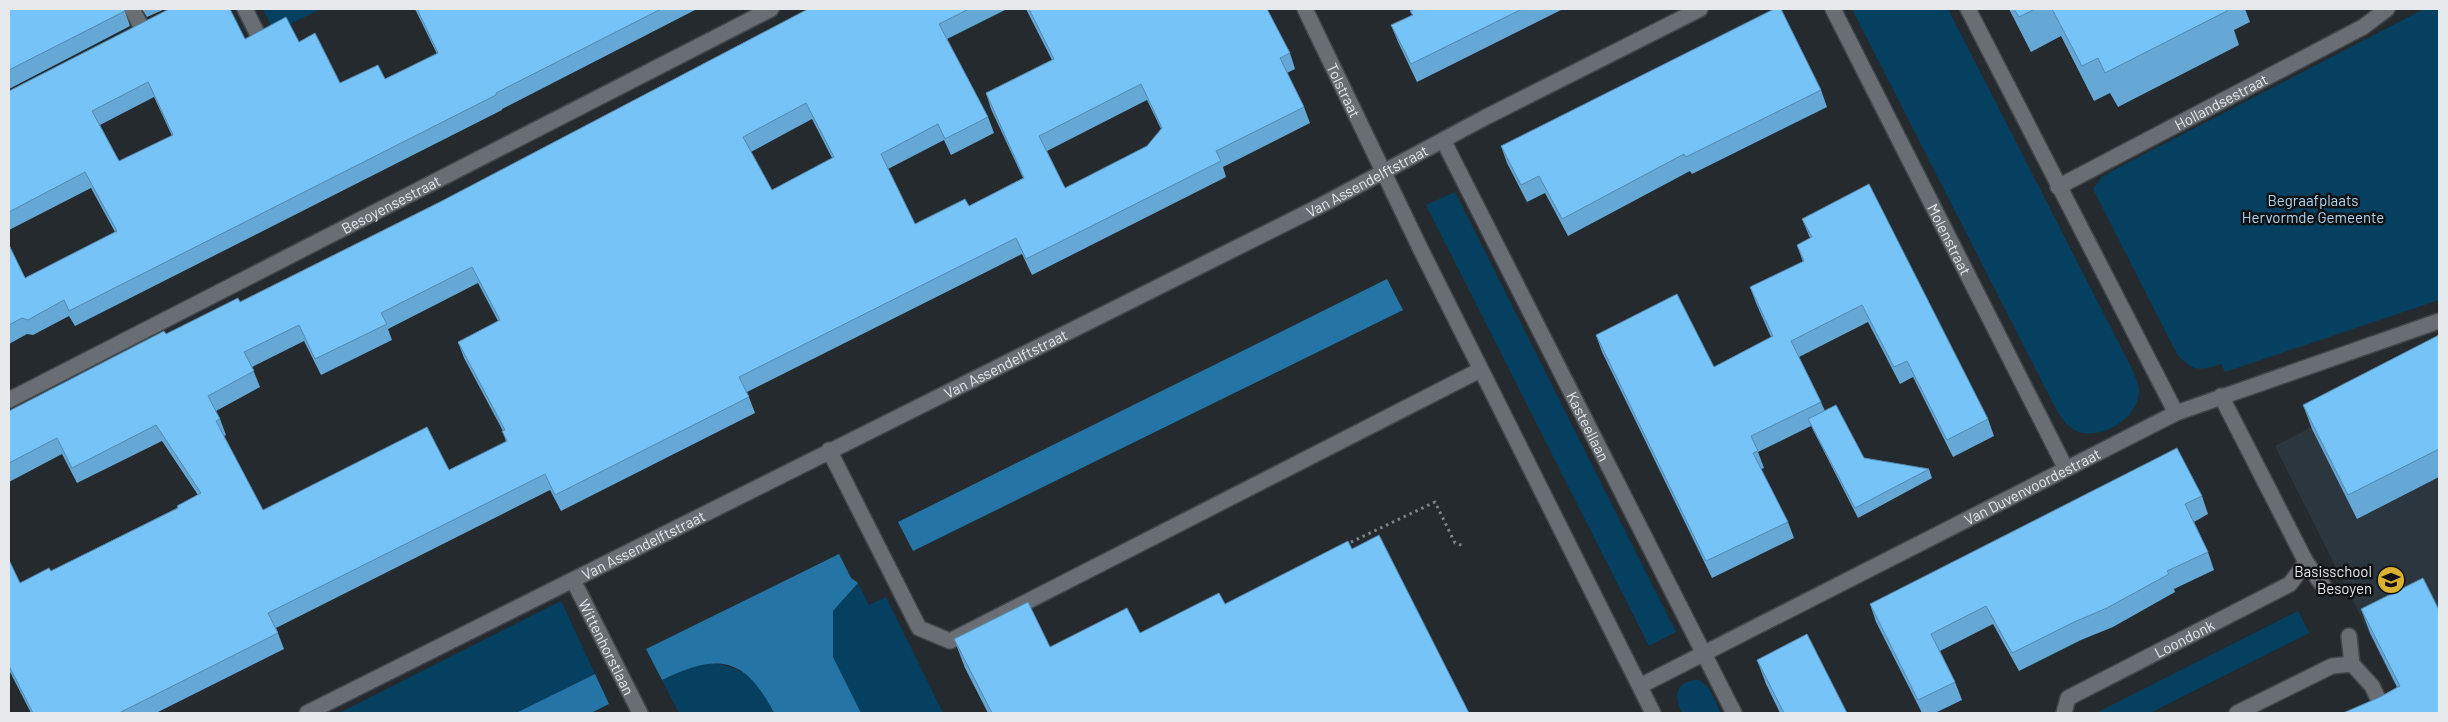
<svg xmlns="http://www.w3.org/2000/svg" width="2448" height="722" font-family="Barlow,sans-serif">
  <style>
    .built { fill: #2b363e }
    .green { fill: #064061 }
    .water { fill: #2475a6 }
    .lines { fill: none; stroke-linecap: round; stroke-linejoin: round }
    .lane-casing { stroke: #414649; stroke-width: 18 }
    .street-casing { stroke: #414649; stroke-width: 18 }
    .path { stroke: #7e8387; stroke-width: 3; stroke-dasharray: 2.5 4; stroke-linecap: butt }
    .lane { stroke: #686e73; stroke-width: 15 }
    .street { stroke: #686e73; stroke-width: 15 }
    .wall { fill: #65a8d5; fill-rule: evenodd }
    .building { fill: #76c3f8; stroke: #5388ae; fill-rule: evenodd }
    .labels { text-anchor: middle; dominant-baseline: central; stroke-width: 5; stroke-linejoin: round; paint-order: stroke }
    .street-label { font-size: 15px; fill: #e5e9ec; stroke: #0f1214 }
    .park-label { font-size: 15px; fill: #b1d6f2; stroke: #0f1214 }
    .poi-label { font-size: 15px; fill: #e5e9ec; stroke: #0f1214; text-anchor: end }
  </style>
  <rect width="100%" height="100%" fill="#242a2e"/>
  <path class="built" d="M 2439,360 L 2439,713 L 2409,713 L 2275,446 Z"/>
  <path class="green" d="M 263,9 L 321,9 L 274,32 Z
    M 1852,9 L 1948,9 L 2133,371 C 2135,377 2139,384 2139,390 C 2140,416 2104,440 2079,432 C 2068,428 2063,420 2057,411 Z
    M 2424,9 L 2439,10 L 2439,300 L 2225,372 L 2221,364 C 2199,371 2193,372 2177,354 L 2093,189 L 2102,177 L 2112,171 Z
    M 1455,192 L 1676,632 L 1649,646 L 1426,205 Z
    M 858,583 L 869,605 L 886,597 L 943,713 L 861,713 L 833,657 L 833,611 Z
    M 561,601 L 595,674 L 516,713 L 339,713 Z
    M 2298,611 L 2309,633 L 2150,713 L 2096,713 Z
    M 705,663 C 745,665 757,680 774,713 L 679,713 L 662,680 L 687,668 Z
    M 1699,680 L 1709,688 L 1721,713 L 1682,713 C 1673,695 1676,680 1699,680 Z"/>
  <path class="water" d="M 1387,279 L 1403,310 L 913,551 L 898,522 Z
    M 839,554 L 851,578 L 858,583 L 833,611 L 833,657 L 861,713 L 774,713 C 745,656 717,653 662,680 L 646,649 Z
    M 595,674 L 609,704 L 591,713 L 516,713 Z"/>
  <g class="lines">
    <defs>
      <g id="lane">
        <path d="M 132,9 L 143,30"/>
        <path d="M 245,9 L 258,35"/>
        <path d="M 829,450 L 919,628 L 950,641 L 1480,370"/>
        <path id="s1" d="M 2064,713 L 2068,698 L 2290,584 L 2306,562"/>
        <path d="M 2237,713 L 2332,666 L 2352,664"/>
      </g>
      <g id="street">
        <path id="s2" d="M 1305,9 L 1421,250 L 1653,713"/>
        <path id="s3" d="M 1833,9 L 2066,469"/>
        <path d="M 1968,9 L 2176,413"/>
        <path id="s4" d="M 1443,140 L 1734,713"/>
        <path id="s5" d="M 2058,187 L 2363,27 L 2387,9"/>
        <path d="M 2221,396 L 2306,562 L 2324,587"/>
        <path id="s6" d="M 9,400 L 771,9"/>
        <path id="s7" d="M 573,580 L 640,713"/>
        <path d="M 2349,636 L 2352,664 L 2372,686 L 2385,713"/>
        <path id="s8" d="M 1640,686 L 2176,413 L 2439,321"/>
        <path id="s9" d="M 307,713 L 1316,208 L 1486,117 L 1700,9"/>
      </g>
    </defs>
    <use href="#lane" class="lane-casing"/>
    <use href="#street" class="street-casing"/>
    <path class="path" d="M 1345,545 L 1435,502 L 1455,543 L 1464,546"/>
    <use href="#lane" class="lane"/>
    <use href="#street" class="street"/>
  </g>
  <path class="wall" d="M 9,9 L 124,9 L 130,26 L 9,89 Z
    M 142,9 L 165,9 L 147,17 Z
    M 415,9 L 697,9 L 502,109 L 502,110 L 75,326 L 69,316 L 33,335 L 27,334 L 9,344 L 9,245 L 25,278 L 115,232 L 91,188 L 9,230 L 9,91 L 245,39 L 299,42 L 340,83 L 385,79 L 437,54 ZM 154,97 L 172,136 L 119,161 L 100,125 Z
    M 808,9 L 1007,9 L 947,39 L 988,117 L 994,133 L 951,155 L 944,140 L 888,169 L 915,224 L 969,206 L 1023,178 L 991,109 L 986,93 L 1052,60 L 1026,9 L 1267,9 L 1290,53 L 1295,69 L 1287,73 L 1304,107 L 1310,123 L 1223,167 L 1226,177 L 1032,275 L 1022,254 L 747,392 L 755,413 L 561,511 L 550,490 L 276,628 L 284,649 L 156,713 L 31,713 L 9,670 L 9,560 L 20,583 L 51,571 L 177,508 L 198,495 L 162,441 L 77,483 L 62,454 L 9,482 L 9,411 L 166,334 L 240,302 L 440,202 ZM 1147,100 L 1161,129 L 1147,146 L 1065,188 L 1047,151 ZM 812,119 L 832,158 L 772,190 L 751,152 ZM 478,283 L 498,321 L 458,342 L 464,358 L 503,431 L 506,442 L 449,470 L 263,510 L 224,436 L 226,435 L 220,419 L 216,411 L 260,387 L 252,367 L 304,341 L 321,375 L 392,340 L 388,329 Z
    M 1415,9 L 1563,9 L 1417,82 L 1398,42 L 1391,25 L 1412,15 L 1410,11 Z
    M 2009,9 L 2245,9 L 2250,22 L 2234,30 L 2239,45 L 2118,107 L 2110,93 L 2094,101 L 2061,36 L 2031,52 Z
    M 1821,90 L 1827,107 L 1692,174 L 1690,171 L 1568,236 L 1545,193 L 1527,202 L 1507,163 L 1501,146 Z
    M 1802,219 L 1988,419 L 1994,436 L 1953,457 L 1913,377 L 1900,384 L 1868,322 L 1799,357 L 1821,402 L 1825,411 L 1864,458 L 1929,469 L 1932,478 L 1858,518 L 1811,426 L 1758,452 L 1764,468 L 1761,469 L 1788,522 L 1794,538 L 1712,578 L 1602,352 L 1596,335 L 1714,367 L 1771,337 L 1756,303 L 1750,287 L 1803,262 L 1797,245 L 1810,238 Z
    M 2439,335 L 2439,477 L 2357,519 L 2312,429 L 2303,405 Z
    M 2202,496 L 2208,514 L 2194,522 L 2208,552 L 2214,570 L 2174,589 L 2175,592 L 2113,627 L 2081,640 L 2019,671 L 1993,624 L 1940,651 L 1955,682 L 1962,700 L 1935,713 L 1922,713 L 1876,622 L 1870,604 Z
    M 1352,549 L 1469,713 L 988,713 L 965,668 L 954,639 L 1050,647 L 1140,633 L 1225,604 Z
    M 2361,609 L 2439,713 L 2380,697 L 2397,687 L 2370,633 Z
    M 1757,660 L 1847,713 L 1780,713 L 1766,684 Z"/>
  <path class="building" d="M 9,9 L 124,9 L 125,11 L 9,70 Z
    M 169,9 L 230,9 L 245,39 L 286,17 L 299,42 L 315,33 L 340,83 L 378,65 L 385,79 L 438,53 L 417,9 L 661,9 L 496,93 L 496,95 L 69,311 L 64,300 L 28,320 L 22,318 L 9,325 L 9,245 L 25,278 L 117,231 L 85,172 L 9,212 L 9,91 ZM 148,82 L 173,135 L 119,161 L 92,111 Z
    M 808,9 L 969,9 L 939,24 L 988,117 L 945,139 L 938,124 L 881,154 L 915,224 L 965,199 L 969,206 L 1024,178 L 986,93 L 1054,59 L 1029,9 L 1267,9 L 1290,53 L 1280,58 L 1304,107 L 1216,151 L 1221,161 L 1026,259 L 1016,238 L 739,377 L 749,397 L 555,495 L 545,474 L 268,613 L 278,633 L 119,713 L 33,713 L 9,666 L 9,560 L 20,583 L 49,568 L 51,571 L 178,508 L 177,506 L 201,493 L 156,425 L 72,468 L 57,438 L 9,463 L 9,411 L 164,331 L 166,334 L 238,298 L 240,302 L 440,202 ZM 1141,84 L 1162,128 L 1147,146 L 1065,188 L 1039,136 ZM 806,103 L 834,157 L 772,190 L 743,137 ZM 472,267 L 500,320 L 458,342 L 505,430 L 502,431 L 507,441 L 449,470 L 427,427 L 263,510 L 216,421 L 220,419 L 208,396 L 254,371 L 244,352 L 299,325 L 315,359 L 387,324 L 381,313 Z
    M 1415,9 L 1522,9 L 1411,64 L 1391,25 L 1413,15 L 1410,11 Z
    M 1774,9 L 1781,9 L 1821,90 L 1686,157 L 1684,154 L 1562,219 L 1539,176 L 1521,185 L 1501,146 Z
    M 2014,9 L 2035,9 L 2019,17 Z
    M 2052,9 L 2226,9 L 2227,11 L 2105,73 L 2098,58 L 2082,66 Z
    M 1869,184 L 1988,419 L 1947,440 L 1907,361 L 1894,367 L 1862,305 L 1791,341 L 1821,402 L 1751,436 L 1758,451 L 1753,453 L 1788,522 L 1706,561 L 1596,335 L 1677,294 L 1714,367 L 1773,336 L 1750,287 L 1804,261 L 1797,245 L 1812,237 L 1802,219 Z
    M 2439,335 L 2439,449 L 2348,495 L 2303,405 Z
    M 1836,405 L 1864,458 L 1929,469 L 1855,508 L 1808,419 Z
    M 2177,448 L 2202,496 L 2185,504 L 2208,552 L 2167,571 L 2169,574 L 2107,608 L 2074,622 L 2012,653 L 1986,606 L 1931,634 L 1955,682 L 1918,700 L 1870,604 Z
    M 1379,535 L 1469,713 L 992,713 L 954,639 L 1028,602 L 1050,647 L 1127,608 L 1140,633 L 1219,593 L 1225,604 L 1348,541 L 1352,549 Z
    M 2423,578 L 2439,610 L 2439,713 L 2343,713 L 2380,697 L 2400,686 L 2361,609 Z
    M 1807,634 L 1847,713 L 1784,713 L 1757,660 Z"/>
  <defs>
    <symbol id="school-disc" viewBox="-11 -11 22 22"><circle r="9.5" fill="#dbb233" stroke="#0f1214"/><path d="M0-5L7-2L0 1L-7-2ZM-4 1L0 2.5L4 1V4Q0 6-4 4Z" fill="#111"/></symbol>
  </defs>
  <g fill-rule="evenodd">
    <use href="#school-disc" x="2375" y="564" width="32" height="32"/>
  </g>
  <g class="labels">
    <g class="street-label">
      <text stroke="none"><textPath href="#s2" startOffset="90">Tolstraat</textPath></text>
      <text stroke="none"><textPath href="#s5" startOffset="184">Hollandsestraat</textPath></text>
      <text stroke="none"><textPath href="#s9" startOffset="1186">Van Assendelftstraat</textPath></text>
      <text stroke="none"><textPath href="#s6" startOffset="429">Besoyensestraat</textPath></text>
      <text stroke="none"><textPath href="#s3" startOffset="258">Molenstraat</textPath></text>
      <text stroke="none"><textPath href="#s9" startOffset="781">Van Assendelftstraat</textPath></text>
      <text stroke="none"><textPath href="#s4" startOffset="321">Kasteellaan</textPath></text>
      <text stroke="none"><textPath href="#s8" startOffset="440">Van Duvenvoordestraat</textPath></text>
      <text stroke="none"><textPath href="#s9" startOffset="376">Van Assendelftstraat</textPath></text>
      <text stroke="none"><textPath href="#s1" startOffset="146">Loondonk</textPath></text>
      <text stroke="none"><textPath href="#s7" startOffset="75">Wittenhorstlaan</textPath></text>
    </g>
    <g class="park-label">
      <text x="2313" y="200">Begraafplaats<tspan x="2313" dy="17">Hervormde Gemeente</tspan></text>
    </g>
    <g class="poi-label">
      <text x="2372" y="571">Basisschool<tspan x="2372" dy="17">Besoyen</tspan></text>
    </g>
  </g>
  <rect width="2448" height="722" fill="none" stroke="#e5e9ec" stroke-width="20"/>
</svg>
